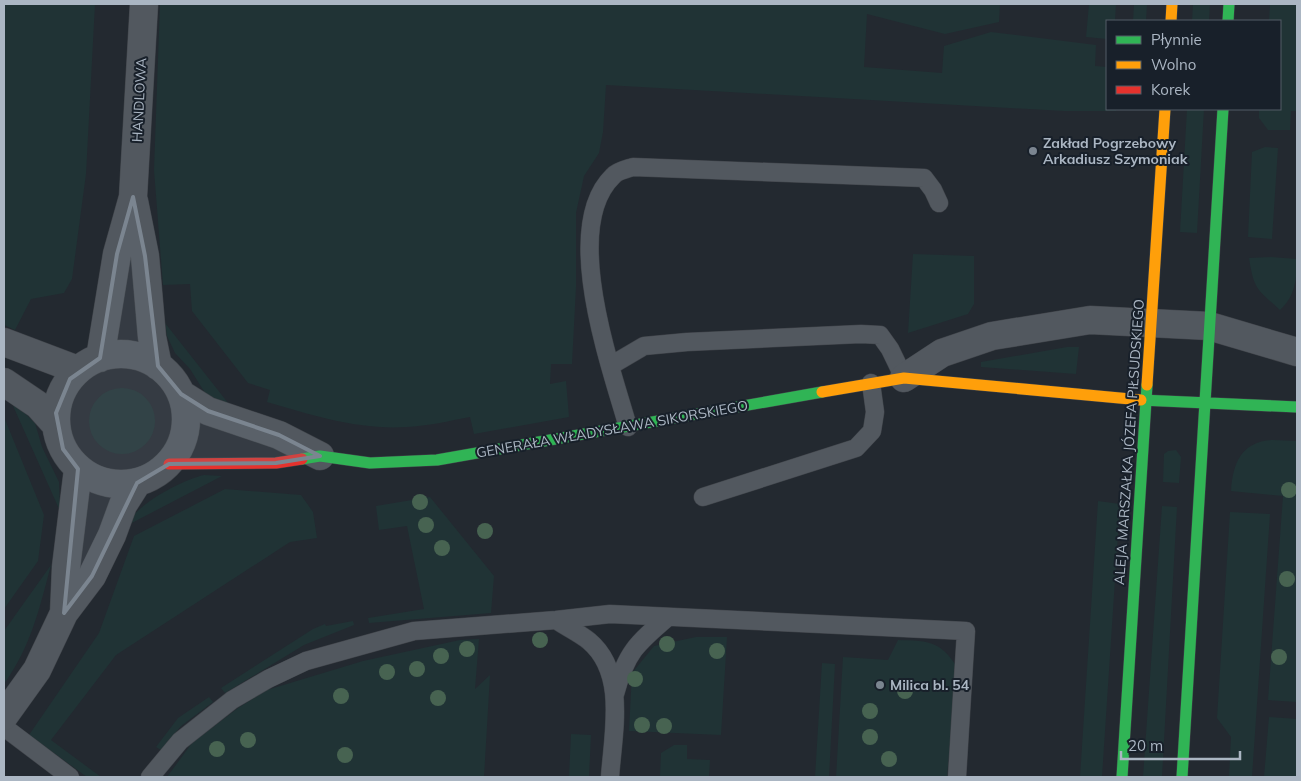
<svg xmlns="http://www.w3.org/2000/svg" width="1301" height="781" font-family="Mulish,sans-serif">
  <style>
    .green { fill: #203335 }
    .lines { fill: none; stroke-linecap: round; stroke-linejoin: round }
    .lane-casing { stroke: #3f4349; stroke-width: 19 }
    .street-casing { stroke: #3f4349; stroke-width: 29 }
    .fast-casing { stroke: #3f4349; stroke-width: 12 }
    .slow-casing { stroke: #3f4349; stroke-width: 12 }
    .jam-casing { stroke: #3f4349; stroke-width: 12 }
    .lane { stroke: #52585f; stroke-width: 18 }
    .street { stroke: #52585f; stroke-width: 28 }
    .fast { stroke: #30b455; stroke-width: 11 }
    .slow { stroke: #ff9f0a; stroke-width: 11 }
    .jam { stroke: #e5322d; stroke-width: 11 }
    .tree { fill: #476351 }
    .marked { fill: #7b8590; fill-opacity: 0.2; stroke: #7b8590; stroke-width: 4; stroke-linejoin: round }
    .poi-dot { fill: #7b8590; stroke: #18202a; stroke-width: 2 }
    .labels { text-anchor: middle; dominant-baseline: central; stroke-width: 4; stroke-linejoin: round; paint-order: stroke }
    .street-label { font-size: 14px; fill: #abb6c3; stroke: #18202a }
    .poi-label { font-size: 14px; font-weight: bold; fill: #abb6c3; stroke: #18202a; text-anchor: start }
  </style>
  <rect width="100%" height="100%" fill="#232930"/>
  <path class="green" d="M 4,4 L 95,4 L 86,174 L 72,279 L 64,293 L 31,299 L 15,330 L 4,325 Z
    M 160,4 L 1000,4 L 999,22 L 945,34 L 867,14 L 864,67 L 942,73 L 944,46 L 991,32 L 1096,45 L 1095,66 L 1107,67 L 1107,109 L 1116,109 L 1116,111 L 1064,111 L 606,85 L 603,132 L 599,153 L 584,176 L 576,213 L 576,287 L 572,364 L 551,364 L 550,384 L 566,381 L 569,417 L 474,434 L 470,417 C 449,421 428,426 406,427 C 358,430 312,415 267,402 L 270,390 L 248,383 L 192,311 L 190,284 L 163,285 L 154,170 Z
    M 1089,4 L 1116,4 L 1115,21 L 1107,21 L 1107,39 L 1086,37 Z
    M 1134,4 L 1147,4 L 1146,21 L 1133,21 Z
    M 1193,4 L 1210,4 L 1209,21 L 1192,21 Z
    M 1270,4 L 1297,4 L 1297,111 L 1291,111 L 1290,130 L 1268,130 L 1259,118 L 1259,109 L 1280,109 L 1280,21 L 1269,21 Z
    M 1187,109 L 1204,109 L 1197,233 L 1180,232 Z
    M 1265,147 L 1278,148 L 1272,239 L 1248,237 L 1252,152 Z
    M 913,254 L 974,256 L 974,304 L 968,314 L 908,333 Z
    M 1271,257 L 1297,259 C 1297,278 1295,297 1280,310 C 1257,289 1254,290 1249,258 Z
    M 165,323 L 232,408 L 207,396 L 190,369 L 175,353 L 167,336 Z
    M 1067,347 L 1079,347 L 1076,374 L 981,367 L 981,362 Z
    M89 421a33 33 0 1 1 66 0a33 33 0 1 1-66 0Z
    M 10,399 L 35,423 L 42,447 L 59,482 L 60,511 Z
    M 4,417 L 44,515 L 38,561 L 4,609 Z
    M 1272,440 L 1297,441 L 1297,702 L 1268,700 L 1283,496 L 1231,491 C 1233,463 1241,442 1272,440 Z
    M 1176,450 L 1181,457 L 1179,483 L 1163,482 L 1164,454 L 1168,451 Z
    M 204,475 L 222,476 L 126,526 C 136,504 182,480 204,475 Z
    M 225,489 L 301,495 L 313,512 L 317,538 L 290,542 L 116,655 L 51,740 L 101,777 L 87,777 L 29,735 L 99,633 L 134,536 Z
    M 430,497 L 494,576 L 491,613 L 369,623 L 368,618 L 424,609 L 407,526 L 379,530 L 376,506 Z
    M 1098,501 L 1120,504 L 1102,777 L 1080,777 Z
    M 1162,506 L 1177,507 L 1162,777 L 1143,777 Z
    M 1230,512 L 1270,514 L 1252,777 L 1229,777 L 1231,737 L 1217,718 Z
    M 51,565 C 39,610 31,646 4,684 L 4,631 Z
    M 353,621 L 354,625 L 304,645 L 225,693 L 221,688 L 313,629 L 325,624 L 326,626 Z
    M 696,637 L 727,637 L 721,735 L 629,731 L 632,673 L 654,646 Z
    M 479,639 L 475,689 L 490,675 L 484,777 L 167,777 L 192,743 L 238,708 L 267,690 L 363,661 L 460,640 Z
    M 898,640 C 927,641 940,640 957,667 L 947,777 L 836,777 L 843,657 L 888,660 Z
    M 822,663 L 835,664 L 829,777 L 815,777 Z
    M 209,697 L 213,702 L 181,726 L 161,750 L 156,747 L 178,718 Z
    M 1269,717 L 1297,719 L 1296,777 L 1264,777 Z
    M 571,734 L 591,735 L 589,777 L 569,777 Z
    M 674,745 L 687,745 L 687,759 L 710,760 L 709,777 L 660,777 L 661,753 Z"/>
  <g class="lines">
    <defs>
      <path id="lane" d="M 610,366 L 644,346 L 687,342 L 861,334 L 880,335 L 890,349 L 904,378
        M 628,427 C 611,367 560,227 613,176 C 617,171 627,169 633,167 L 924,178 L 933,190 L 939,203
        M 703,497 L 856,448 L 872,431 L 875,412 L 871,383
        M 556,620 C 566,627 579,633 589,641 C 627,673 613,733 610,777
        M 615,694 C 626,653 636,644 668,617
        M 4,727 L 70,777
        M 150,777 L 180,741 L 232,700 L 268,679 L 306,661 L 414,631 L 556,620 L 610,614 L 966,631 L 957,777"/>
      <path id="street" d="M 134,201 L 145,256 L 152,337 L 158,366
        M 4,342 L 78,370
        M56 419a65 65 0 1 1 130 0a65 65 0 1 1-130 0Z
        M 100,358 L 117,254 L 133,197 L 144,4
        M 904,378 L 942,353 L 992,336 L 1090,320 L 1209,326 L 1297,352
        M 4,382 L 38,405 L 56,425
        M 181,394 L 208,411 L 279,435 L 320,456
        M 64,613 L 66,567 L 78,469
        M 4,716 L 37,670 L 64,613 L 92,576 L 112,535 L 123,505 L 137,483"/>
      <path id="fast" d="M 1228,21 L 1229,4
        M 1141,400 L 1297,407
        M 302,459 L 320,456 L 370,463 L 437,460 L 822,392
        M 1122,777 L 1147,385
        M 1182,777 L 1223,109"/>
      <path id="slow" d="M 1171,21 L 1172,4
        M 1147,385 L 1165,109
        M 822,392 L 904,378 L 1141,400"/>
      <path id="jam" d="M 169,464 L 276,463 L 302,459"/>
    </defs>
    <use href="#lane" class="lane-casing"/>
    <use href="#street" class="street-casing"/>
    <use href="#fast" class="fast-casing"/>
    <use href="#slow" class="slow-casing"/>
    <use href="#jam" class="jam-casing"/>
    <use href="#lane" class="lane"/>
    <use href="#street" class="street"/>
    <use href="#fast" class="fast"/>
    <use href="#slow" class="slow"/>
    <use href="#jam" class="jam"/>
  </g>
  <g class="tree">
    <circle cx="1289" cy="490" r="8"/>
    <circle cx="420" cy="502" r="8"/>
    <circle cx="426" cy="525" r="8"/>
    <circle cx="485" cy="531" r="8"/>
    <circle cx="442" cy="548" r="8"/>
    <circle cx="1287" cy="579" r="8"/>
    <circle cx="540" cy="640" r="8"/>
    <circle cx="667" cy="644" r="8"/>
    <circle cx="467" cy="649" r="8"/>
    <circle cx="717" cy="651" r="8"/>
    <circle cx="441" cy="656" r="8"/>
    <circle cx="1279" cy="657" r="8"/>
    <circle cx="417" cy="669" r="8"/>
    <circle cx="387" cy="672" r="8"/>
    <circle cx="635" cy="679" r="8"/>
    <circle cx="905" cy="691" r="8"/>
    <circle cx="341" cy="696" r="8"/>
    <circle cx="438" cy="698" r="8"/>
    <circle cx="870" cy="711" r="8"/>
    <circle cx="642" cy="725" r="8"/>
    <circle cx="664" cy="726" r="8"/>
    <circle cx="870" cy="737" r="8"/>
    <circle cx="248" cy="740" r="8"/>
    <circle cx="217" cy="749" r="8"/>
    <circle cx="345" cy="755" r="8"/>
    <circle cx="889" cy="759" r="8"/>
  </g>
  <path class="marked" d="M 133,197 L 145,256 L 158,366 L 181,394 L 208,411 L 279,435 L 320,456 L 276,463 L 169,464 L 137,483 L 92,576 L 64,613 L 78,469 L 63,449 L 56,413 L 70,379 L 100,358 L 117,254 Z"/>
  <g class="poi-dot">
    <circle cx="1033" cy="151" r="5"/>
    <circle cx="880" cy="685" r="5"/>
  </g>
  <g class="labels">
    <g class="street-label">
      <text transform="translate(139 100) rotate(-87)">HANDLOWA</text>
      <text transform="translate(612 429) rotate(-10)">GENERAŁA WŁADYSŁAWA SIKORSKIEGO</text>
      <text transform="translate(1129 442) rotate(-86)">ALEJA MARSZAŁKA JÓZEFA PIŁSUDSKIEGO</text>
    </g>
    <g class="poi-label">
      <text x="1043" y="143">Zakład Pogrzebowy<tspan x="1043" dy="16">Arkadiusz Szymoniak</tspan></text>
      <text x="890" y="685">Milica bl. 54</text>
    </g>
  </g>
  <rect width="1301" height="781" fill="none" stroke="#abb6c3" stroke-width="10"/>
  <rect x="1106" y="20" width="175" height="90" fill="#18202a" stroke="#535c67"/>
  <rect x="1116" y="36" width="25" height="8" fill="#30b455" stroke="#535c67"/>
  <text x="1151" y="45" font-size="15" fill="#abb6c3">Płynnie</text>
  <rect x="1116" y="61" width="25" height="8" fill="#ff9f0a" stroke="#535c67"/>
  <text x="1151" y="70" font-size="15" fill="#abb6c3">Wolno</text>
  <rect x="1116" y="86" width="25" height="8" fill="#e5322d" stroke="#535c67"/>
  <text x="1151" y="95" font-size="15" fill="#abb6c3">Korek</text>
  <path d="M1121 751v8h119v-8" fill="none" stroke="#abb6c3" stroke-width="2.5"/>
  <text x="1128" y="751" font-size="15" fill="#abb6c3" stroke="#18202a" stroke-width="4" paint-order="stroke">20 m</text>
</svg>
